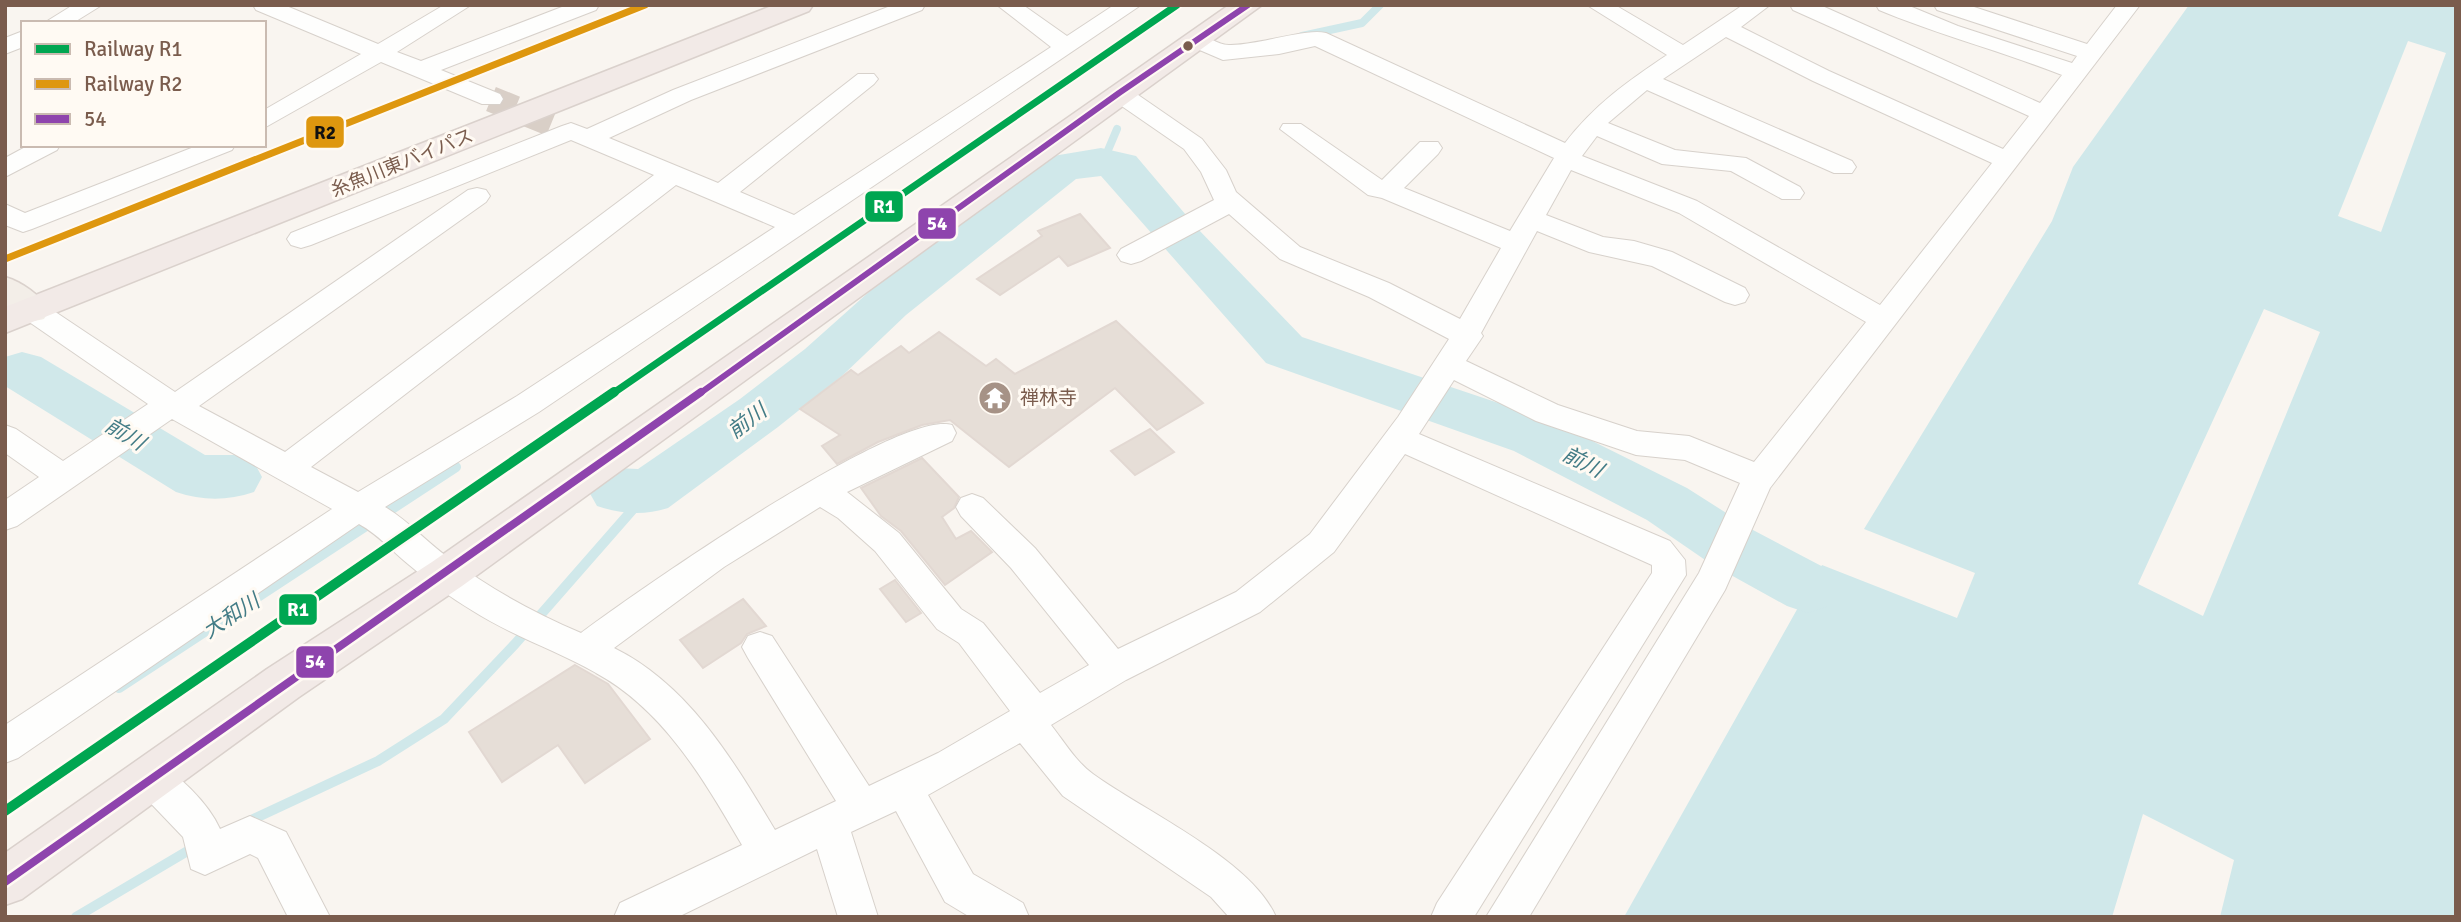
<svg xmlns="http://www.w3.org/2000/svg" width="2461" height="922" font-family="Signika,'Noto Sans JP',sans-serif">
  <style>
    .water { fill: #d0e8ea }
    .pier { fill: #f9f5f0 }
    .lines { fill: none; stroke-linecap: round; stroke-linejoin: round }
    .stream-far1 { stroke: #d0e8ea; stroke-width: 8 }
    .stream { stroke: #d0e8ea; stroke-width: 10 }
    .river { fill: #d0e8ea; fill-rule: evenodd }
    .building { fill: #e6ded7; stroke: #e2d8d2; stroke-width: 2 }
    .minor-tunnel { stroke: #d9cfc7; stroke-width: 26; stroke-dasharray: 26 13; stroke-linecap: butt }
    .minor-casing { stroke: #d7d1cb; stroke-width: 2 }
    .major-casing { stroke: #dad1cc; stroke-width: 3 }
    .highway-casing { stroke: #dad1cc; stroke-width: 3 }
    .minor { fill: #fefefd; fill-rule: evenodd }
    .major { fill: #f3eee8; fill-rule: evenodd }
    .highway { fill: #f2eae7; fill-rule: evenodd }
    .bus-1-far1-casing { stroke: #fffaf3; stroke-width: 10 }
    .bus-1-casing { stroke: #fffaf3; stroke-width: 13 }
    .bus-1-far1 { stroke: #8e44ad; stroke-width: 6 }
    .bus-1 { stroke: #8e44ad; stroke-width: 8 }
    .rail-1-far1-casing { stroke: #fffaf3; stroke-width: 11 }
    .rail-1-casing { stroke: #fffaf3; stroke-width: 15 }
    .rail-2-casing { stroke: #fffaf3; stroke-width: 11 }
    .rail-1-far1 { stroke: #00a651; stroke-width: 7 }
    .rail-1 { stroke: #00a651; stroke-width: 10 }
    .rail-2 { stroke: #de970f; stroke-width: 7 }
    .bus-dot { fill: #7a5c4d; stroke: #fffaf3; stroke-width: 2.5 }
    .labels { text-anchor: middle; dominant-baseline: central; stroke-width: 6; stroke-linejoin: round; paint-order: stroke }
    .street-label { font-size: 19px; fill: #7a5c4d; stroke: #fffaf3 }
    .poi-label { font-size: 19px; fill: #7a5c4d; stroke: #fffaf3; text-anchor: start }
    .water-label { font-size: 21px; font-style: italic; fill: #437c86; stroke: #fffaf3 }
    .line-badge { stroke: #fffaf3; stroke-width: 2.5 }
    .badge-label { font-size: 19px; text-anchor: middle; font-weight: bold; fill: #fff }
    .pale-badge-label { font-size: 19px; text-anchor: middle; font-weight: bold; fill: #111 }
  </style>
  <rect width="100%" height="100%" fill="#f9f5f0"/>
  <path class="water" d="M 2189,5 L 2456,5 L 2456,917 L 1624,917 L 1822,565 L 1957,618 L 1975,573 L 1864,529 L 2052,221 L 2073,167 Z"/>
  <path class="pier" d="M 2408,41 L 2446,53 L 2381,232 L 2338,216 Z
    M 2264,309 L 2320,332 L 2203,616 L 2138,584 Z
    M 2143,814 L 2234,860 L 2220,917 L 2112,917 Z"/>
  <g class="lines">
    <path class="stream-far1" d="M 1302,36 L 1362,23 L 1380,5
      M 1109,164 L 1106,155 L 1117,129"/>
    <path class="stream" d="M 119,688 L 456,467
      M 245,823 L 378,761 L 444,719 L 515,644 L 648,492
      M 76,917 L 196,846"/>
    <path class="river" d="M 1101,148 L 1136,156 L 1197,228 L 1302,337 L 1552,421 L 1687,488 L 1753,530 L 1829,570 L 1838,588 L 1829,606 L 1808,613 L 1787,606 L 1711,564 L 1647,520 L 1514,451 L 1266,363 L 1101,176 L 1076,179 L 906,315 L 843,375 L 778,427 L 668,508 C 643,516 622,514 597,506 L 588,490 L 597,474 L 617,468 L 638,469 L 740,399 L 805,349 L 870,291 L 1047,157 Z
      M 22,352 L 41,357 L 205,455 L 234,455 L 254,462 L 262,477 L 254,492 C 227,501 203,501 176,492 L 5,386 L 5,357 Z"/>
  </g>
  <path class="building" d="M 1080,214 L 1110,248 L 1068,266 L 1059,256 L 1000,295 L 977,279 L 1042,236 L 1038,231 Z
    M 1116,321 L 1203,403 L 1157,430 L 1115,388 L 1009,467 L 950,420 L 922,425 L 878,442 L 837,464 L 822,446 L 840,435 L 800,409 L 851,370 L 858,375 L 901,346 L 909,353 L 939,332 L 986,366 L 996,359 L 1015,374 Z
    M 1150,429 L 1174,452 L 1135,475 L 1111,451 Z
    M 922,458 L 959,497 L 954,508 L 942,517 L 956,539 L 971,531 L 992,552 L 945,585 L 901,531 L 881,516 L 861,488 Z
    M 895,580 L 921,613 L 906,622 L 880,589 Z
    M 743,599 L 766,626 L 747,634 L 741,643 L 703,668 L 680,640 Z
    M 575,665 L 608,684 L 650,739 L 585,783 L 558,745 L 502,782 L 469,732 Z"/>
  <g class="lines">
    <path class="minor-tunnel" d="M 491,99 L 560,127"/>
    <defs>
      <path id="minor" d="M 73,5 L 102,5 L 73,23 L 44,23 Z
        M 253,5 L 284,5 L 378,44 L 444,5 L 471,5 L 397,52 L 421,61 L 567,5 L 599,5 L 596,10 L 441,70 L 500,94 L 503,99 L 500,104 L 482,104 L 381,62 L 264,128 L 264,110 L 361,54 L 256,10 Z
        M 893,5 L 925,5 L 922,10 L 691,100 L 609,138 L 718,183 L 858,74 L 874,74 L 878,79 L 874,84 L 740,192 L 794,215 L 1051,47 L 997,5 L 1023,5 L 1067,36 L 1114,5 L 1141,5 L 539,412 L 385,507 C 409,521 426,542 449,558 C 490,589 534,613 581,633 C 634,593 899,408 952,425 L 956,433 L 952,441 L 847,492 L 899,533 L 961,609 L 983,623 L 1040,693 L 1089,665 L 1011,568 L 961,516 L 956,507 L 961,498 L 972,494 L 983,498 L 1035,548 L 1118,649 L 1236,592 L 1310,534 L 1398,417 L 1449,339 L 1369,297 L 1280,259 L 1229,214 L 1141,261 L 1131,264 L 1121,261 L 1117,255 L 1121,249 L 1214,200 L 1201,172 L 1184,149 L 1110,98 L 1107,93 L 1110,88 L 1128,88 L 1202,139 L 1226,170 L 1236,192 L 1300,247 L 1389,283 L 1460,319 L 1501,248 L 1382,198 L 1368,195 L 1280,129 L 1283,124 L 1301,124 L 1382,180 L 1420,142 L 1438,142 L 1442,148 L 1438,154 L 1404,188 L 1510,231 L 1554,158 L 1315,46 L 1279,54 L 1223,60 L 1188,45 L 1184,40 L 1188,35 C 1205,31 1214,45 1229,45 C 1257,46 1304,28 1326,33 L 1565,143 C 1594,105 1628,81 1667,55 L 1587,5 L 1615,5 L 1683,45 L 1743,5 L 1770,5 L 1741,27 L 1829,71 L 2003,149 L 2029,116 L 1793,10 L 1790,5 L 1820,5 L 2040,103 L 2062,75 C 2001,51 1939,35 1879,10 L 1876,5 L 1907,5 L 1958,26 L 2072,63 L 2077,56 L 1937,10 L 1934,5 L 1968,5 L 2087,44 L 2117,5 L 2140,5 L 1770,488 L 1725,590 L 1529,917 L 1486,917 L 1699,573 L 1740,483 L 1685,460 L 1636,455 L 1536,421 L 1454,380 L 1419,434 L 1670,541 L 1685,560 L 1686,575 L 1474,917 L 1431,917 L 1437,903 L 1652,573 L 1652,565 L 1405,454 L 1334,552 L 1260,612 L 1126,680 L 1051,725 C 1063,740 1076,762 1093,774 C 1144,811 1252,860 1276,917 L 1229,917 L 1211,897 L 1063,796 L 1020,743 L 928,795 L 973,874 L 1023,903 L 1029,917 L 970,917 L 945,902 L 896,811 L 851,832 L 878,917 L 838,917 L 817,849 L 678,917 L 614,917 L 620,903 L 742,845 C 704,780 664,710 596,673 C 556,650 512,636 473,611 C 450,597 429,582 408,564 C 391,550 379,535 359,524 L 18,758 L 5,763 L 5,725 L 332,509 L 172,419 L 17,526 L 5,530 L 5,500 L 39,477 L 5,453 L 5,425 L 16,429 L 63,461 L 148,404 L 22,317 L 18,310 L 22,303 L 32,300 L 42,303 L 175,392 L 468,190 L 477,188 L 486,190 L 490,196 L 486,202 L 199,406 L 285,452 L 654,175 L 571,140 L 311,245 L 301,248 L 291,245 L 287,239 L 291,233 L 562,126 L 571,123 L 587,129 L 673,90 ZM 1726,37 L 1813,81 L 1992,163 L 1880,305 L 1697,201 L 1582,156 L 1597,136 L 1662,164 L 1731,171 L 1782,199 L 1800,199 L 1804,193 L 1800,187 L 1746,158 L 1675,150 L 1608,123 L 1647,90 L 1834,173 L 1852,173 L 1856,167 L 1852,161 L 1663,79 ZM 1571,170 L 1679,213 L 1866,322 L 1754,462 L 1689,436 L 1637,431 L 1558,405 L 1466,361 L 1483,336 L 1481,333 L 1537,231 L 1589,252 L 1652,266 L 1725,302 L 1735,305 L 1745,302 L 1749,295 L 1745,288 L 1672,252 L 1634,241 L 1603,237 L 1546,215 ZM 676,185 L 775,227 L 517,396 L 358,492 L 311,467 ZM 820,507 L 838,518 L 875,551 L 937,629 L 959,643 L 1010,711 L 938,753 L 869,786 L 772,636 L 760,632 L 748,636 L 742,647 L 748,658 L 836,801 L 775,830 C 733,760 689,685 614,648 L 724,567 Z
        M 23,31 L 23,47 L 5,54 L 5,38 Z
        M 29,145 L 60,145 L 57,150 L 5,177 L 5,158 Z
        M 199,145 L 235,145 L 232,150 L 32,229 L 23,232 L 5,225 L 5,204 L 25,213 Z
        M 151,761 C 176,770 209,804 220,829 L 250,816 L 286,832 L 330,917 L 288,917 L 258,858 L 250,854 L 205,875 L 191,869 L 183,837 L 138,790 L 132,778 L 138,766 Z"/>
      <path id="major" d="M 5,277 C 22,282 40,295 49,310 L 44,319 C 27,324 19,318 5,307 Z"/>
      <path id="highway" d="M 774,5 L 813,5 L 809,11 L 5,333 L 5,307 Z
        M 1229,5 L 1262,5 L 462,586 L 299,697 L 22,899 L 5,905 L 5,853 L 267,669 L 432,562 Z"/>
    </defs>
    <use href="#minor" class="minor-casing"/>
    <use href="#major" class="major-casing"/>
    <use href="#highway" class="highway-casing"/>
    <use href="#minor" class="minor"/>
    <use href="#major" class="major"/>
    <use href="#highway" class="highway"/>
    <defs>
      <path id="bus-1-far1" d="M 699,394 L 1119,93 L 1248,5"/>
      <path id="bus-1" d="M 5,882 C 236,717 470,557 701,392"/>
    </defs>
    <use href="#bus-1-far1" class="bus-1-far1-casing"/>
    <use href="#bus-1" class="bus-1-casing"/>
    <use href="#bus-1-far1" class="bus-1-far1"/>
    <use href="#bus-1" class="bus-1"/>
    <defs>
      <path id="rail-1-far1" d="M 612,394 L 1177,5"/>
      <path id="rail-1" d="M 5,811 L 614,392"/>
      <path id="rail-2" d="M 5,259 L 645,5"/>
    </defs>
    <use href="#rail-1-far1" class="rail-1-far1-casing"/>
    <use href="#rail-1" class="rail-1-casing"/>
    <use href="#rail-2" class="rail-2-casing"/>
    <use href="#rail-1-far1" class="rail-1-far1"/>
    <use href="#rail-1" class="rail-1"/>
    <use href="#rail-2" class="rail-2"/>
  </g>
  <defs>
    <symbol id="temple-disc" viewBox="-11 -11 22 22"><circle r="9.5" fill="#a69286" stroke="#fffaf3"/><path d="M0-6L5-2H3V0L6.5 2.5H4V6H1.5V3h-3V6H-4V2.5H-6.5L-3 0V-2H-5Z" fill="#fff"/></symbol>
  </defs>
  <g fill-rule="evenodd">
    <use href="#temple-disc" x="976" y="379" width="38" height="38"/>
  </g>
  <circle class="bus-dot" cx="1188" cy="46" r="6"/>
  <g class="labels">
    <g class="street-label">
      <text transform="translate(402 163) rotate(-22)">糸魚川東バイパス</text>
    </g>
    <g class="poi-label">
      <text x="1020" y="398">禅林寺</text>
    </g>
    <g class="water-label">
      <text transform="translate(747 421) rotate(-37)">前川</text>
      <text transform="translate(125 434) rotate(31)">前川</text>
      <text transform="translate(1583 462) rotate(27)">前川</text>
      <text transform="translate(231 616) rotate(-33)">大和川</text>
    </g>
  </g>
  <g class="line-badge">
    <rect x="305" y="115" width="40" height="34" rx="7" fill="#de970f"/>
    <rect x="864" y="190" width="40" height="33" rx="7" fill="#00a651"/>
    <rect x="917" y="207" width="40" height="33" rx="7" fill="#8e44ad"/>
    <rect x="278" y="593" width="40" height="33" rx="7" fill="#00a651"/>
    <rect x="295" y="645" width="40" height="34" rx="7" fill="#8e44ad"/>
  </g>
  <g class="badge-label">
    <text x="884" y="213">R1</text>
    <text x="937" y="230">54</text>
    <text x="298" y="616">R1</text>
    <text x="315" y="668">54</text>
  </g>
  <g class="pale-badge-label">
    <text x="325" y="139">R2</text>
  </g>
  <rect width="2461" height="922" fill="none" stroke="#7a5c4d" stroke-width="14"/>
  <rect x="21" y="21" width="245" height="126" fill="#fffaf3" stroke="#cabbb1" stroke-width="2"/>
  <rect x="35" y="44" width="35" height="10" fill="#00a651" stroke="#cabbb1" stroke-width="2"/>
  <text x="84" y="56" font-size="21" fill="#7a5c4d">Railway R1</text>
  <rect x="35" y="79" width="35" height="10" fill="#de970f" stroke="#cabbb1" stroke-width="2"/>
  <text x="84" y="91" font-size="21" fill="#7a5c4d">Railway R2</text>
  <rect x="35" y="114" width="35" height="10" fill="#8e44ad" stroke="#cabbb1" stroke-width="2"/>
  <text x="84" y="126" font-size="21" fill="#7a5c4d">54</text>
</svg>
